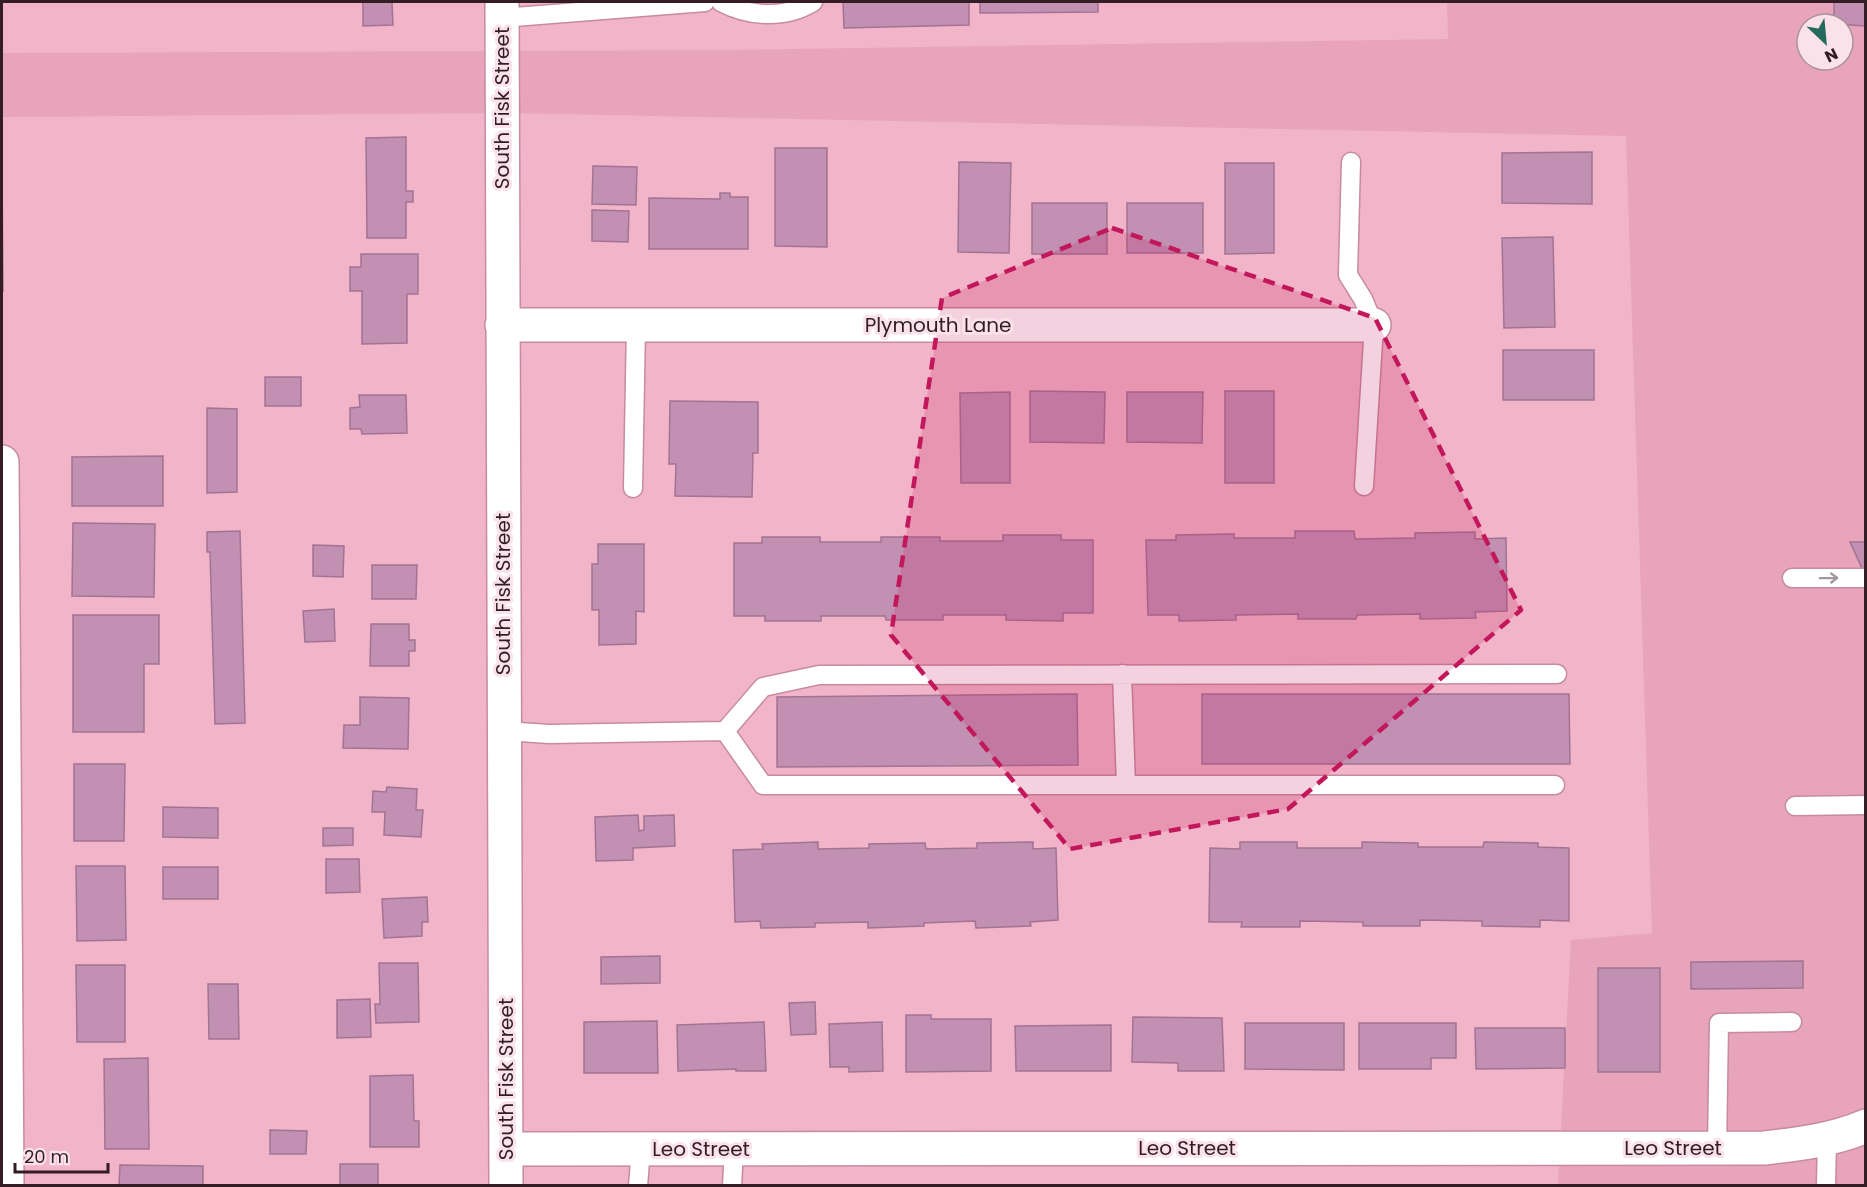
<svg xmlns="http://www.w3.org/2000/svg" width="1867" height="1187" font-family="Poppins,sans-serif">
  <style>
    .built { fill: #e8a4ba; fill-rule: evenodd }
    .building { fill: #c290b2; stroke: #a37394; stroke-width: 1.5 }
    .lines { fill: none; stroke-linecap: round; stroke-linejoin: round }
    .service-casing { stroke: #c68b9e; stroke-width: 21 }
    .minor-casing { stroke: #c68b9e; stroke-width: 36 }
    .service { stroke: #fff; stroke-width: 18 }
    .minor { stroke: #fff; stroke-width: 33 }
    .oneway { stroke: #a3999c }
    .marked { fill: #c2185b; fill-opacity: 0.2; stroke: #c2185b; stroke-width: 4.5; stroke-dasharray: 12 8; stroke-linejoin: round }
    .labels { text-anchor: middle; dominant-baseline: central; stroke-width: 6; stroke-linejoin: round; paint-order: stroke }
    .street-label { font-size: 20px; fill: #331c24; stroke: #fbe1e9 }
  </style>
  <rect width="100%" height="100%" fill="#f2b4c8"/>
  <path class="built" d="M 1447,2 L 1865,2 L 1865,1185 L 1558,1185 L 1571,940 L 1652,933 L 1626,136 L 502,113 L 2,117 L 2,53 L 724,50 L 1448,39 ZM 1807,24 L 1843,24 L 1843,60 L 1807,60 Z"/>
  <path class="building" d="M 363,2 L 392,2 L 393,25 L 363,26 Z
    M 843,2 L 969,2 L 969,25 L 844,28 Z
    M 980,2 L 1098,2 L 1098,12 L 980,13 Z
    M 1834,2 L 1866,2 L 1866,26 L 1834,24 Z
    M 406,137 L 406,191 L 413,191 L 413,202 L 406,202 L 406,238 L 367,238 L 366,138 Z
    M 775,148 L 827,148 L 827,247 L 775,246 Z
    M 1592,152 L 1592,204 L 1502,203 L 1502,153 Z
    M 959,162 L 1011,163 L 1009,253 L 958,252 Z
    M 1225,163 L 1274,163 L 1274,253 L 1225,254 Z
    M 593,166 L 637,167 L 636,205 L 592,204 Z
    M 2,174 L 3,291 L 2,291 Z
    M 720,193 L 730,193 L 730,197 L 748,197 L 748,249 L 649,249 L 649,198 L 720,199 Z
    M 1032,203 L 1107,203 L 1107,254 L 1032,254 Z
    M 1127,203 L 1203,203 L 1203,253 L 1127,253 Z
    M 592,210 L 629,211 L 628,242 L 592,241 Z
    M 1553,237 L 1555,327 L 1504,328 L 1502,238 Z
    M 361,254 L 418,254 L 418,294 L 407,294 L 407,343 L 362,344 L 362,291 L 350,291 L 350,267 L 361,267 Z
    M 1503,350 L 1594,350 L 1594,400 L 1503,400 Z
    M 265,377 L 301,377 L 301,406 L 265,406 Z
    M 1030,391 L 1105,392 L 1104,443 L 1030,442 Z
    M 1225,391 L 1274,391 L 1274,483 L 1225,483 Z
    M 1010,392 L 1010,483 L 961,483 L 960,393 Z
    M 1127,392 L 1203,392 L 1202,443 L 1127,442 Z
    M 359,395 L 406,395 L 407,433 L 362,434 L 361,429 L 350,429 L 350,408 L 360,407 Z
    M 670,401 L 758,402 L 758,453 L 753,453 L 752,497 L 675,496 L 676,464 L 669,464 Z
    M 207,408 L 237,409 L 237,492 L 207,493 Z
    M 163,456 L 163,506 L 72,506 L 72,457 Z
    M 73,523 L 155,524 L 154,597 L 72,596 Z
    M 240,531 L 245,723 L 215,724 L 210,552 L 207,552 L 207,532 Z
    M 1295,531 L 1354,531 L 1355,539 L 1415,538 L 1415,533 L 1475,532 L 1475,539 L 1506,538 L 1507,611 L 1475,612 L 1476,618 L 1420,619 L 1420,614 L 1357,615 L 1356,619 L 1298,619 L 1298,614 L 1236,615 L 1236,620 L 1179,621 L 1179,615 L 1148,615 L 1146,540 L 1176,540 L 1176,535 L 1234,534 L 1234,538 L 1295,538 Z
    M 1003,535 L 1061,535 L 1061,540 L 1093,540 L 1093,613 L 1063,613 L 1063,621 L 1006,620 L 1006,615 L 943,615 L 943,620 L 886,620 L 885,616 L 821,616 L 821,621 L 765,621 L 765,616 L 734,616 L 734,543 L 762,543 L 762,537 L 820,537 L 820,542 L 881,542 L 881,537 L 940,537 L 940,541 L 1003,541 Z
    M 1850,542 L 1866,542 L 1866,577 Z
    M 598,544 L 644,544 L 644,612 L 636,611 L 636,644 L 599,645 L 599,610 L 592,610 L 592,564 L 598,564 Z
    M 313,545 L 344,546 L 343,577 L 313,576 Z
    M 372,565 L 417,565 L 416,599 L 372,599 Z
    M 334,609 L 335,641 L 305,642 L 303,611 Z
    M 73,615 L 159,615 L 159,664 L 144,664 L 144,732 L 73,732 Z
    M 371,624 L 409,624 L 409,640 L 415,640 L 415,651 L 409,651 L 409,666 L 370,666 Z
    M 1077,694 L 1078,765 L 777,767 L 777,697 Z
    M 1202,694 L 1569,694 L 1570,764 L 1202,764 Z
    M 360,697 L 409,698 L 408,749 L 343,748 L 344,725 L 360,725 Z
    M 74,764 L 125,764 L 124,841 L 74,841 Z
    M 387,787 L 417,789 L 416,810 L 423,810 L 421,837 L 384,835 L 385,812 L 372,812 L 373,791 L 386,792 Z
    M 163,807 L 218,808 L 218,838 L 163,837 Z
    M 638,815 L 639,831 L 644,830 L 644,816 L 674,815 L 675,846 L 633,848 L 633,860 L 596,861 L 595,817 Z
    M 323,828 L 353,828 L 353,845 L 323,846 Z
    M 818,842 L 818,849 L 869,848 L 869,844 L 925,843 L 926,849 L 977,848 L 977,843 L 1033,842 L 1033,849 L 1056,848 L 1058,920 L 1030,922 L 1031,926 L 976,928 L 975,921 L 924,923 L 924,926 L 868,928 L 868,922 L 815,923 L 815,927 L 761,928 L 760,921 L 735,922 L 733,850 L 763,849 L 762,844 Z
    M 1240,842 L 1297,842 L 1297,848 L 1362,848 L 1362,842 L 1418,843 L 1418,847 L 1483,847 L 1484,842 L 1538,843 L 1538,847 L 1569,848 L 1569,921 L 1540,920 L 1540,927 L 1482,926 L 1482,921 L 1420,920 L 1420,926 L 1363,926 L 1363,922 L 1300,921 L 1300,927 L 1241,927 L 1242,922 L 1209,922 L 1210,848 L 1240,849 Z
    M 326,859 L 359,859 L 360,892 L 326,893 Z
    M 76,866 L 125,866 L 126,940 L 77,941 Z
    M 163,867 L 218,867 L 218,899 L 163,899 Z
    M 427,897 L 428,922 L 422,922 L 422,936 L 384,938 L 382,899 Z
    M 660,956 L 660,983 L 601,984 L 601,957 Z
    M 1803,961 L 1803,988 L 1691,989 L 1691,962 Z
    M 379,963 L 418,963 L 419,1022 L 376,1023 L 375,1004 L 380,1004 Z
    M 76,965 L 125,965 L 125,1042 L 77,1042 Z
    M 1598,968 L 1660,968 L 1660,1072 L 1598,1072 Z
    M 208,984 L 238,984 L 239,1039 L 209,1039 Z
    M 370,999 L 371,1037 L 337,1038 L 337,1000 Z
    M 815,1002 L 816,1034 L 791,1035 L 789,1003 Z
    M 906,1015 L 931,1015 L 931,1019 L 991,1019 L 991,1071 L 906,1072 Z
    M 1133,1017 L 1222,1018 L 1224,1071 L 1178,1071 L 1178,1063 L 1132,1062 Z
    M 657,1021 L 658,1073 L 584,1073 L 584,1022 Z
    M 764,1022 L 766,1071 L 736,1071 L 736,1069 L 678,1071 L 677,1025 Z
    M 882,1022 L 883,1071 L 849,1072 L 849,1067 L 830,1067 L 829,1024 Z
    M 1245,1023 L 1344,1023 L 1344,1070 L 1245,1069 Z
    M 1359,1023 L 1456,1023 L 1456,1058 L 1431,1058 L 1431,1069 L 1359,1069 Z
    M 1111,1025 L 1111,1071 L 1016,1071 L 1015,1026 Z
    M 1475,1028 L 1565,1028 L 1565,1068 L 1476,1069 Z
    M 148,1058 L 149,1149 L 105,1149 L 104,1059 Z
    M 413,1075 L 414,1121 L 419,1121 L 419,1147 L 370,1147 L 370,1076 Z
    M 270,1130 L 307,1131 L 306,1154 L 270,1154 Z
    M 340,1164 L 378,1164 L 378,1186 L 340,1186 Z
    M 120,1165 L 203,1166 L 203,1186 L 119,1186 Z"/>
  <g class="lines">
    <defs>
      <path id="service" d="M 721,2 C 749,17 785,19 813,2
        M 502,18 L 705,2
        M 1351,162 L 1348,275 L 1363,299 L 1374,325 L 1364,486
        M 633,488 L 636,325
        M 1792,578 L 1866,578
        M 1122,674 L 1126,785
        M 504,731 L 549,734 L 725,731 L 763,687 L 819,675 L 1557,674
        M 725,731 L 763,785 L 1555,785
        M 1795,806 L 1866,805
        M 1717,1148 L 1719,1023 L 1792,1022
        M 638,1186 L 641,1149
        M 732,1186 L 734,1149
        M 1826,1186 L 1827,1139"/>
      <path id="minor" d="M 502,2 L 506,1186
        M 502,325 L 1374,325
        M 2,462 L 7,1186
        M 506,1149 L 1765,1148 C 1800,1144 1833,1140 1866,1126"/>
    </defs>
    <use href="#service" class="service-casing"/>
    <use href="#minor" class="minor-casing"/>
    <use href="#service" class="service"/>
    <use href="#minor" class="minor"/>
  </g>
  <defs><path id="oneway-shaft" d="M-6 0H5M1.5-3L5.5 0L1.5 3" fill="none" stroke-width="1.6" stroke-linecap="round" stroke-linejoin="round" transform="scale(1.5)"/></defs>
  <use class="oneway" href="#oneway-shaft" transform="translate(1829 578) rotate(-1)"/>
  <path class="marked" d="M 1112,228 L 1375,318 L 1521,610 L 1288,809 L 1070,849 L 891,635 L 942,298 Z"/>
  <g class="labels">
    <g class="street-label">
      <text transform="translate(502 108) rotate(-90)">South Fisk Street</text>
      <text x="938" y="325">Plymouth Lane</text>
      <text transform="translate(503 594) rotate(-90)">South Fisk Street</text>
      <text transform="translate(506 1079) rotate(-90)">South Fisk Street</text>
      <text x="1187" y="1148">Leo Street</text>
      <text x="1673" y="1148">Leo Street</text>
      <text x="701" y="1149">Leo Street</text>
    </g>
  </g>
  <rect width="1867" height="1187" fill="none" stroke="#331c24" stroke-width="6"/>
  <g transform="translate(1825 42) rotate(154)"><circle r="28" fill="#fbe1e9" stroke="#ab929a" stroke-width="1.5"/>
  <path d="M0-4.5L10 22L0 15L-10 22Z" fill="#246a5d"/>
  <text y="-9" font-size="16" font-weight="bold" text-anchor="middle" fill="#331c24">N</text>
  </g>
  <path d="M15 1163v9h93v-9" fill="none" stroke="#331c24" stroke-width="3"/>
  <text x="24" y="1163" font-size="18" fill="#331c24" stroke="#fbe1e9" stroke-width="4.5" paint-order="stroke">20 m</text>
</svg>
